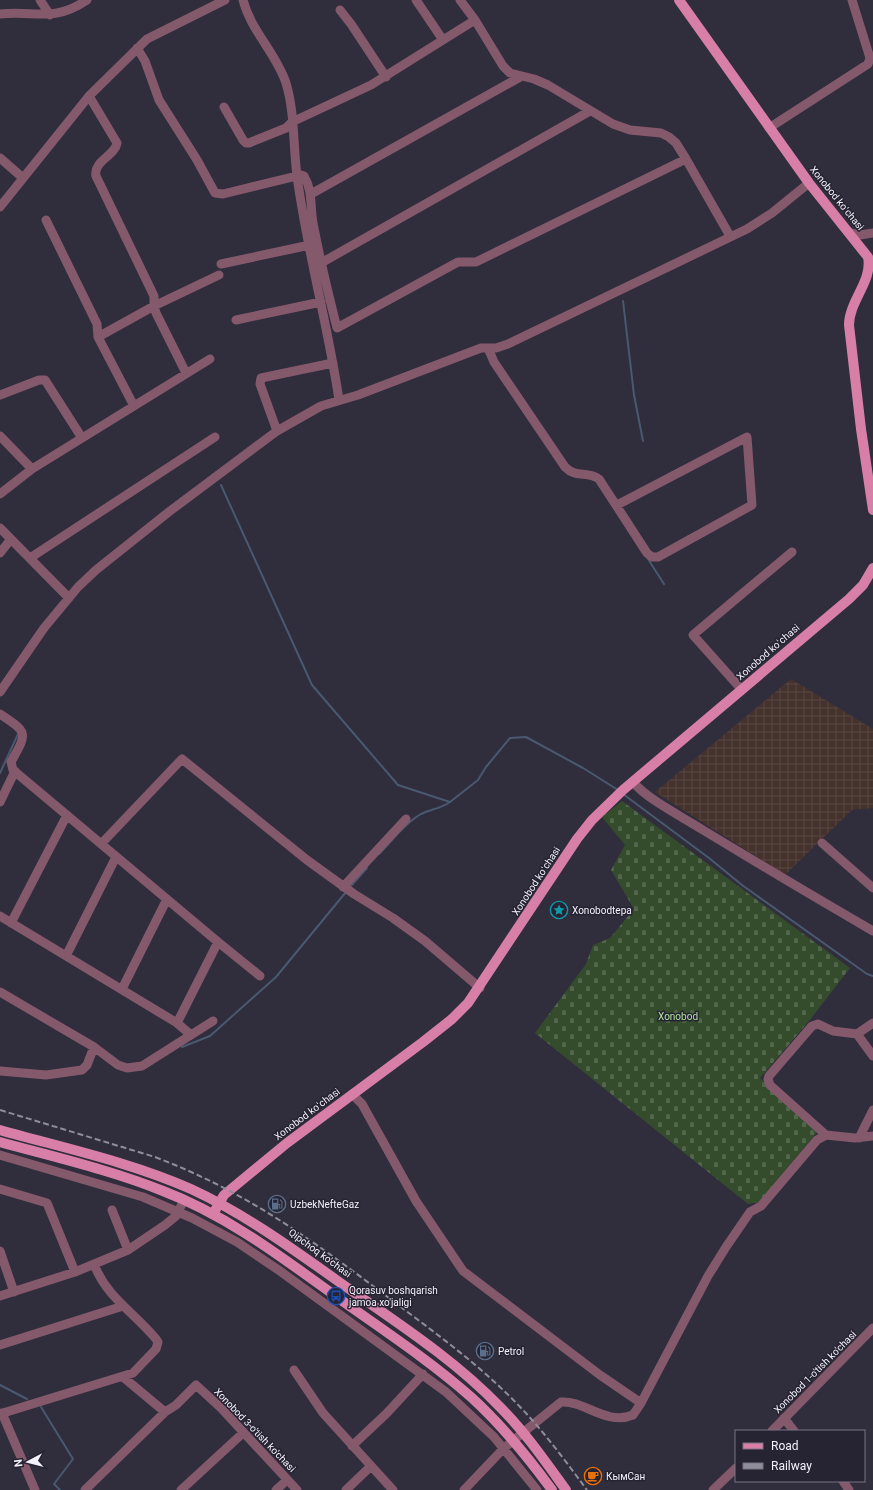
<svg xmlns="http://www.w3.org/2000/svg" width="873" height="1490" font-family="Roboto,sans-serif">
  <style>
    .industrial { fill: url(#industrial-grid) }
    .cemetery { fill: url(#cemetery-stones) }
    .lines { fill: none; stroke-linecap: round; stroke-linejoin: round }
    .stream { stroke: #495970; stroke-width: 2 }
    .minor { stroke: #85596c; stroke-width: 9 }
    .major { stroke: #d87fa8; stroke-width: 10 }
    .rail { stroke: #908d9a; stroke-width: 2; stroke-dasharray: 6 3; stroke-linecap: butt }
    .labels { text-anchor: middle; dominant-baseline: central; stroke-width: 3; stroke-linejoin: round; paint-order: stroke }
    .street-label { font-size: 10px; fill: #f3f1fb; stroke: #262332 }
    .poi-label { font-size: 10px; fill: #f3f1fb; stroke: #262332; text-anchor: start }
    .park-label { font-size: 10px; fill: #ade39c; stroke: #262332 }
  </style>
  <defs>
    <pattern id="industrial-grid" width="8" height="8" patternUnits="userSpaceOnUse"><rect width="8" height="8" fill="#45322d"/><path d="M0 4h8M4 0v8" fill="none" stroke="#574642"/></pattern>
    <pattern id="cemetery-stones" width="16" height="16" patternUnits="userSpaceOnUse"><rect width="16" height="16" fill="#344c2c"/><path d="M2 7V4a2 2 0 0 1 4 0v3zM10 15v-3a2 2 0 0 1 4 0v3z" fill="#52664c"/></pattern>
  </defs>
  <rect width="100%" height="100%" fill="#302d3c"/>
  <path class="industrial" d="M 791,679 L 873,729 L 873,808 L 852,810 L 785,875 L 655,792 Z"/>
  <path class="cemetery" d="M 622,801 L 850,968 L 809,1021 L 760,1078 L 818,1131 L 759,1202 L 748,1204 L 535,1033 L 586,964 L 593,945 L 610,938 L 634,909 L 611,870 L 625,845 L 602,817 Z"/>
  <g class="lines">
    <path class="stream" d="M 623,301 L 634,395 L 643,441
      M 221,485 L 312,685 L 398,785 L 450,802 L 478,780 L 486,767 L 510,738 L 526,737 L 583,768 L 618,790
      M 648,559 L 664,584
      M 0,773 L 18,734
      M 623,794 L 709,858 L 742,885 L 867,974 L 873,976
      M 379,854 C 392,841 405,823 421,814 C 431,809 440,809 450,802
      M 350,887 L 367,868
      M 182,1047 L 210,1036 L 276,977 L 346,892
      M 0,1385 L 27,1399
      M 41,1407 L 73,1459 L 54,1484 L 60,1490"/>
    <path class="minor" d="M 40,0 L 50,15
      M 243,0 C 251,31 276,53 286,83 C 295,113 293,146 297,176 C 307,251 328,325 339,400
      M 416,0 L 443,40
      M 460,0 L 475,20 L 503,66 L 510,73 L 534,79 L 548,85 L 613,124 L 630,130 L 661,133 L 669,137 L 676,143 L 686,159 L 730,236
      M 340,10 L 351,24 L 386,77
      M 0,14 C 35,10 53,23 87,0
      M 137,48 L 145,61 L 159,100 L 197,160 L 215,193 L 223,194 L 301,175 L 304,176 C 313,191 310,207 313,223 C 320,259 328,293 337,328 L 458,262 L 476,262 L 686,159
      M 89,96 L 117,143 C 115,156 93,161 96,176 L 154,296 L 154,306 L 156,313 L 186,373
      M 224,107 L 243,140 L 246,143 L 249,143 L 286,128 L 292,122 L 371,85 L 475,20
      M 769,128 L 868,64 L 870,58 L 852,0
      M 0,158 L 23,178
      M 311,194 L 522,76
      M 0,207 L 89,96 L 147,39 L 225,0
      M 46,220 L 97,324 L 98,337 L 134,406
      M 848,232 L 860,235 L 873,233
      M 321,263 L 590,111
      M 221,264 L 310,245
      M 236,320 L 321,302
      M 98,337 L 154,306 L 219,275
      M 488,348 L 494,362 L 565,467 C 577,479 587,470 599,479 L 647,553 L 652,557 L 658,557 L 752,505 L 747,437 L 617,505
      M 0,395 L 39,380 L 45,380 L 82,438
      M 277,431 L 260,384 L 261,378 L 333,363
      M 0,436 L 32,469
      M 0,494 L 32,469 L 210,359
      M 0,528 L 69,598
      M 0,553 L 11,539
      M 30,558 L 215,437
      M 742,690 L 693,635 L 792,552
      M 0,692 L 44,628 L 78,587 L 96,570 L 170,511 L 277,431 L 321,406 L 358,395 L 481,348 L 496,348 L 508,344 L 747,229 L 772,213 L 809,183
      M 0,714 C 29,733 27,733 11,762 L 13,770 L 218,942 L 177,1023
      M 633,782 C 648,800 683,817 703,830 C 759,864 816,898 873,931
      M 0,802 L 15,771
      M 822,843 L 873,888
      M 101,844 L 182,759 L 307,860 L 354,894 L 393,918 L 425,941 L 480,988
      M 343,887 L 406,819
      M 0,916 L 177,1023 L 191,1035
      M 11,923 L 67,815
      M 218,942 L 260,976
      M 66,956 L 116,857
      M 122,989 L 167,899
      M 0,992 L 94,1047 L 118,1065 L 127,1068 L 142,1066 L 213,1021
      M 857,1034 L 873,1023
      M 0,1071 L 46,1075 L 82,1070 L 87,1065 L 94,1047
      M 353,1095 L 362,1104 L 416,1201 L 463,1271 L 600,1375 L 641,1403
      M 826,1135 L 770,1085 L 768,1079 L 769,1076 L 812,1026 L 818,1024 L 833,1031 L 857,1034 L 873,1056
      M 859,1138 L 873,1110
      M 0,1155 L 143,1197 L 192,1218 L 237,1242 L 280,1271 L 446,1392 L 494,1437 L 537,1490
      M 0,1189 L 47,1203 L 75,1272
      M 112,1210 L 128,1250
      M 0,1251 L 14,1292
      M 0,1296 L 75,1272 L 128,1250 L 165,1225 L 176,1216 L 184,1200
      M 0,1345 L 123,1306
      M 294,1370 L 323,1413 L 393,1490
      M 123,1377 L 165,1412
      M 2,1413 L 35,1490
      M 0,1414 L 133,1373 L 156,1349 L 158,1342 L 156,1339 C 135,1313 106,1297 94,1264
      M 784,1418 L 794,1431
      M 772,1431 L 873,1328
      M 352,1446 L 387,1413 L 423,1374
      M 843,1481 L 849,1490
      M 85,1490 L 165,1412 L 176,1405 L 196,1385 L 221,1408 L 297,1490
      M 181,1490 L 243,1433
      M 276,1490 L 287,1480
      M 346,1490 L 370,1467
      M 464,1490 L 504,1448 L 561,1402 C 584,1400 606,1426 633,1415 L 641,1403 L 708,1276 L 726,1247 L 750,1212 L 761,1206 L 817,1140 L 826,1135 L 855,1138 L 873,1136
      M 713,1490 L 736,1468"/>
    <path class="major" d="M 679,0 L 809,183 L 868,257 C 873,281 849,301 849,325 L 861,429 L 873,510
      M 0,1130 C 64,1148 130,1162 191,1189 C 245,1214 293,1249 342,1284 C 396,1322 454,1359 500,1407 C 525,1432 545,1461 566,1490
      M 0,1142 C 54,1157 111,1170 163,1191 C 226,1215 280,1256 334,1295 C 380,1328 428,1359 471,1397 C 502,1425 527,1456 552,1490
      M 213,1214 L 224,1195 L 287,1143 L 423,1042 L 452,1019 L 468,1003 L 577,839 L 592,820 L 623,790 L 849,599 L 863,585 L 873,568"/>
    <path class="rail" d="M 0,1110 L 155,1157 C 239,1189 301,1232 373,1286 C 424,1325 478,1362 522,1409 C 545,1433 567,1463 587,1490"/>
  </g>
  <defs>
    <symbol id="sight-ring" viewBox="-11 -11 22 22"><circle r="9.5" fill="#262332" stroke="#0f9aa8" stroke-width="1.5"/><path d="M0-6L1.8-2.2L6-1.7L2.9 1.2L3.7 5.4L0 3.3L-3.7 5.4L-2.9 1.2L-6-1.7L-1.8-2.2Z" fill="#0f9aa8"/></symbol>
    <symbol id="fuel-ring" viewBox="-11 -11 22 22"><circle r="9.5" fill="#262332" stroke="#5c6f8a" stroke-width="1.5"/><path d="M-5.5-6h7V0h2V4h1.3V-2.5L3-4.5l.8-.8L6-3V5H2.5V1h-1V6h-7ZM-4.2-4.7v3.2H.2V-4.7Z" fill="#5c6f8a"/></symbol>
    <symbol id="bus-ring" viewBox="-11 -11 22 22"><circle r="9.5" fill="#262332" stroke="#1a4fb4" stroke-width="1.5"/><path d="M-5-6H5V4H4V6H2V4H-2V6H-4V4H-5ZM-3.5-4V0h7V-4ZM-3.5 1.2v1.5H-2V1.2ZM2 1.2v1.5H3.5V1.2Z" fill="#1a4fb4"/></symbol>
    <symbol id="cafe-ring" viewBox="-11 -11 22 22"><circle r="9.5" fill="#262332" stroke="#e8710a" stroke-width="1.5"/><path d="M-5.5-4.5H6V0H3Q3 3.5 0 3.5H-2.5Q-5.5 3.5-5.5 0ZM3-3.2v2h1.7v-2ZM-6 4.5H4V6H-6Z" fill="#e8710a"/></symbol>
  </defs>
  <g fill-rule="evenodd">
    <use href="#sight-ring" x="549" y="900" width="20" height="20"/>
    <use href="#fuel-ring" x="267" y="1194" width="20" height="20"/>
    <use href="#bus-ring" x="326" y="1286" width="20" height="20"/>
    <use href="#fuel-ring" x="475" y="1341" width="20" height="20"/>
    <use href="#cafe-ring" x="583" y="1466" width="20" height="20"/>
  </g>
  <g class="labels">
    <g class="street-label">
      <text transform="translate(837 198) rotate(51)">Xonobod koʻchasi</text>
      <text transform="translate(768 652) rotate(-41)">Xonobod koʻchasi</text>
      <text transform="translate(536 881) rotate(-57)">Xonobod koʻchasi</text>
      <text transform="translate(307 1114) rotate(-37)">Xonobod koʻchasi</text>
      <text transform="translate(320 1253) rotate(36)">Qipchoq ko'chasi</text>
      <text transform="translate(815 1372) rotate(-45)">Xonobod 1-o'tish ko'chasi</text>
      <text transform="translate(255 1430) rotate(46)">Xonobod 3-o'tish ko'chasi</text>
    </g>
    <g class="poi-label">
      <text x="572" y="910">Xonobodtepa</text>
      <text x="290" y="1204">UzbekNefteGaz</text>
      <text x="349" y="1290">Qorasuv boshqarish<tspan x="349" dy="12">jamoa xo'jaligi</tspan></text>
      <text x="498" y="1351">Petrol</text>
      <text x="606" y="1476">КымСан</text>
    </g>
    <g class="park-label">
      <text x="678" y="1016">Xonobod</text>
    </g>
  </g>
  <rect x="735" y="1430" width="130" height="52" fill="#262332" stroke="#787582"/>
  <rect x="743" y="1443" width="20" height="6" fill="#d87fa8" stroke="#787582"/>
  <text x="771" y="1450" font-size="12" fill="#f3f1fb">Road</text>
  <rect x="743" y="1463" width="20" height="6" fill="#908d9a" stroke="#787582"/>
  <text x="771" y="1470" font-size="12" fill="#f3f1fb">Railway</text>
  <g transform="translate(28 1462) rotate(263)" stroke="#262332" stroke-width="3" paint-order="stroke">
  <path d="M0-3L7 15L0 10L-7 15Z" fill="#f3f1fb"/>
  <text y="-6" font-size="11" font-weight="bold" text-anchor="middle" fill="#f3f1fb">N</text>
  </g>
</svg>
